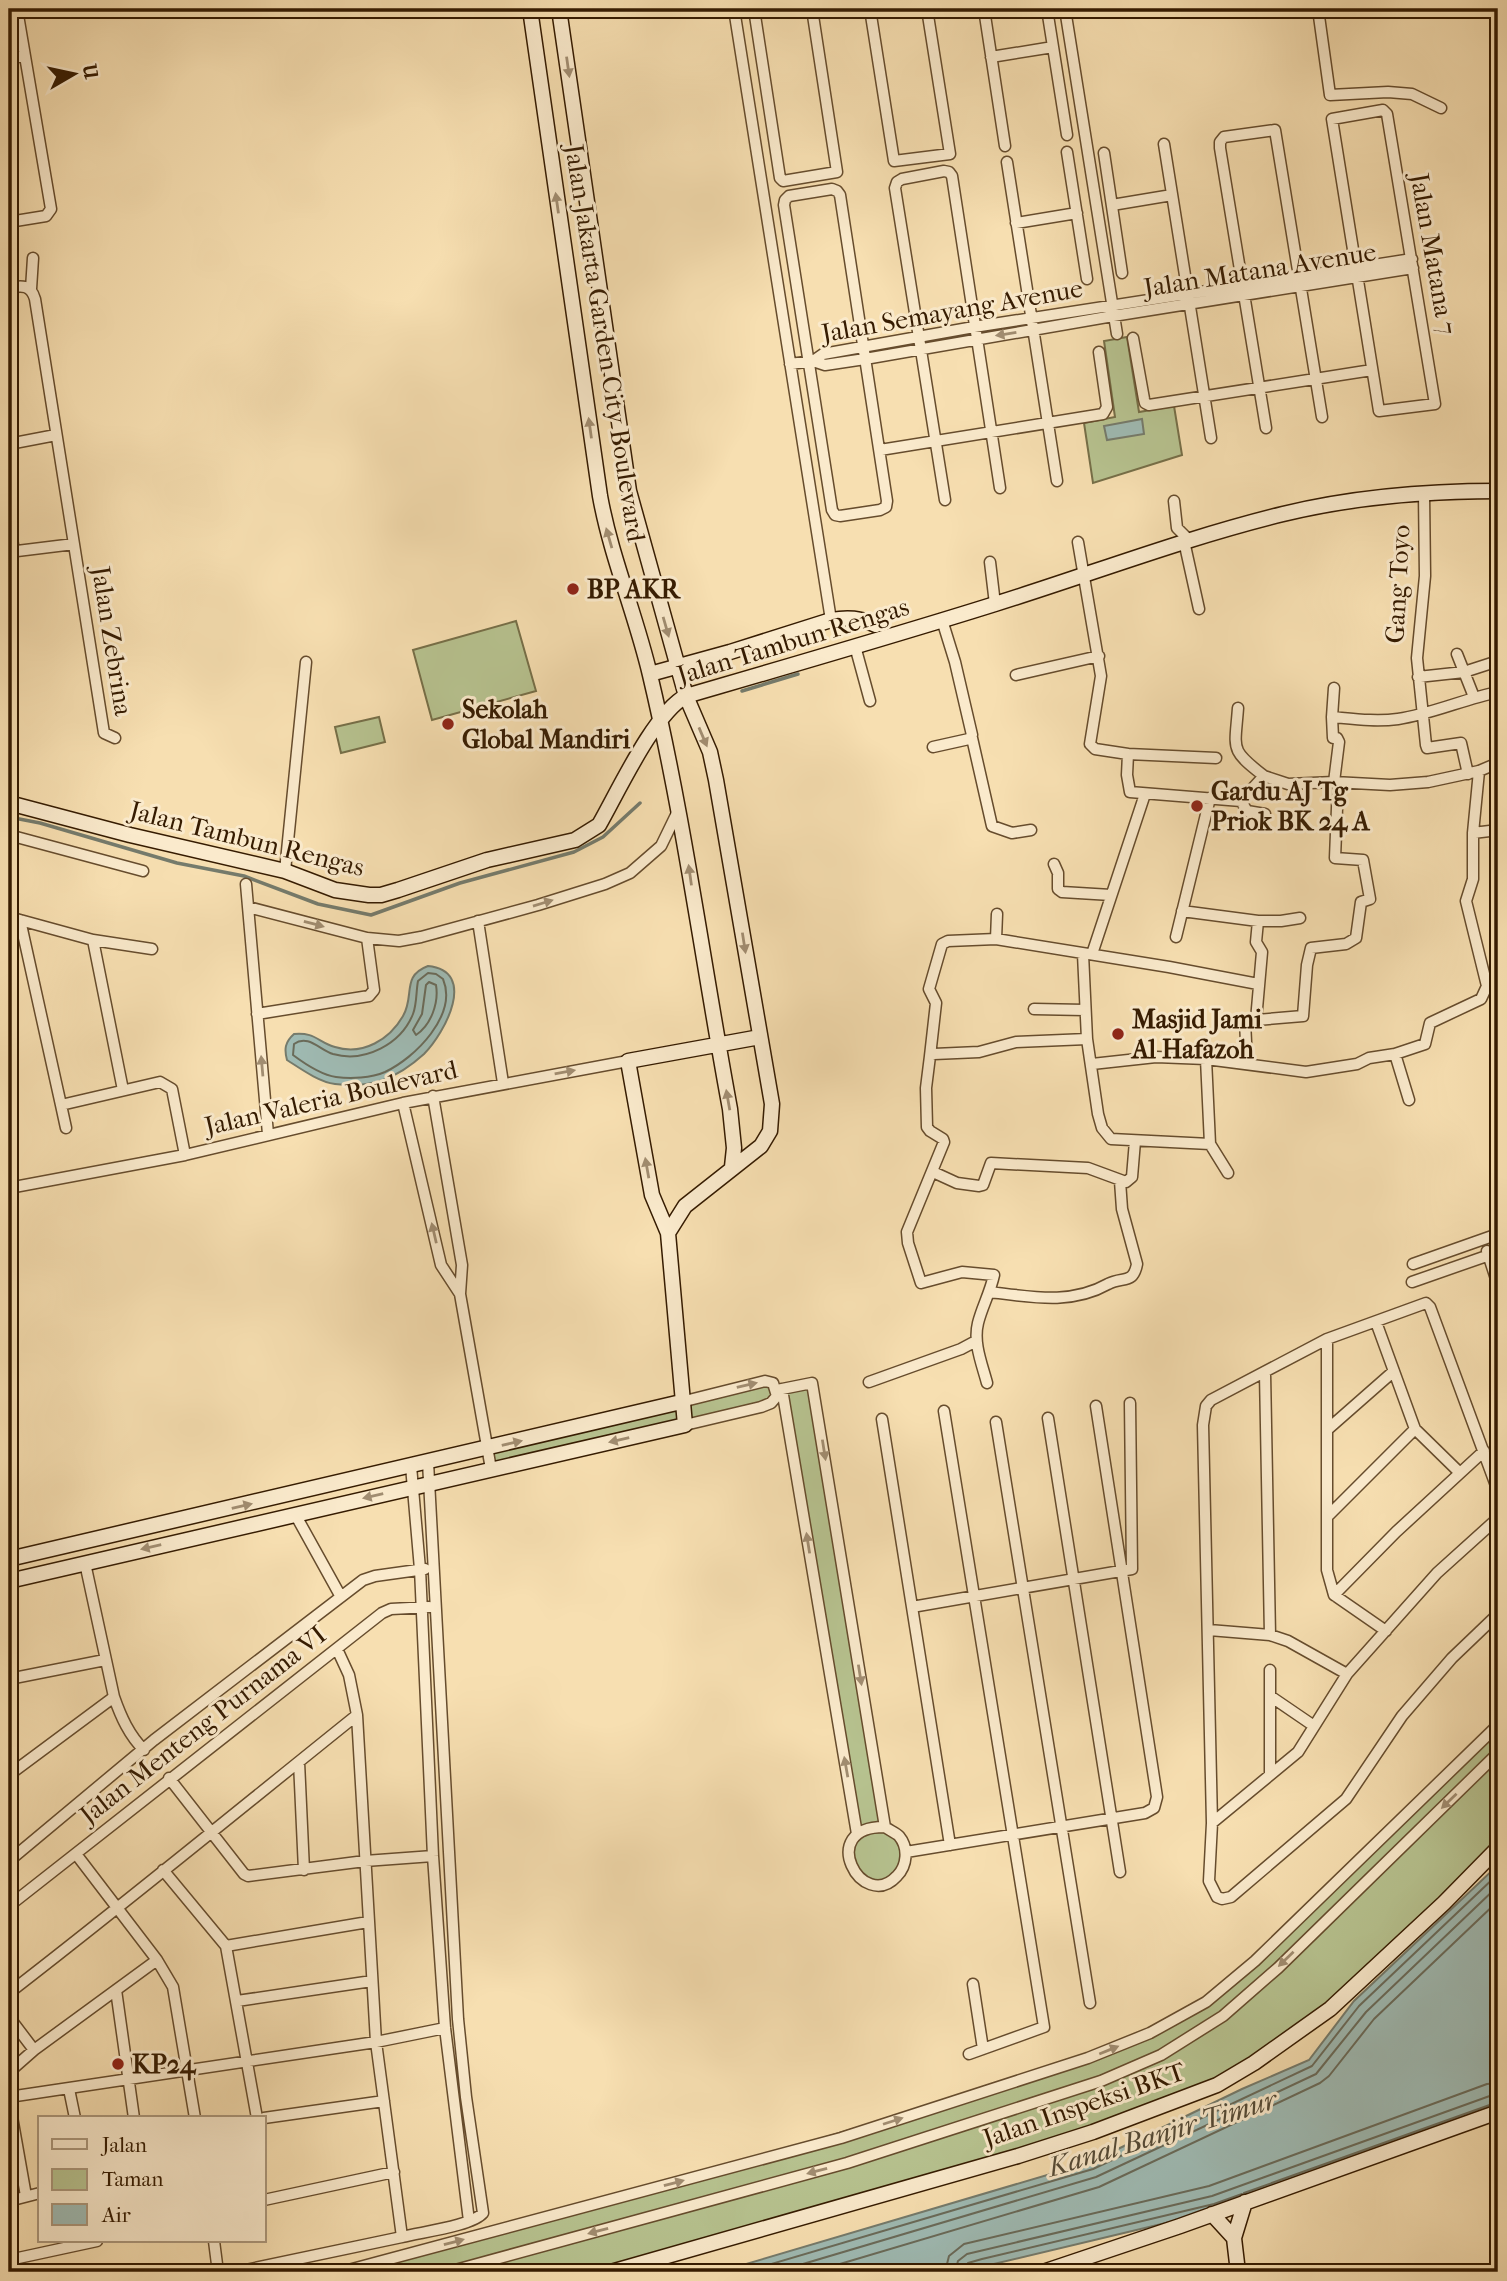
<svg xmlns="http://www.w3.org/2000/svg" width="1507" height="2281" font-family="'IM FELL French Canon',serif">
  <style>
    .green { fill: #b7c390; stroke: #766f48; stroke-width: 2 }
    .water { fill: #9fbbb4; stroke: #757b6c; stroke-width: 2 }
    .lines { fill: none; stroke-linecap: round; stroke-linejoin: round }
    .shore { stroke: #6a6b5a; stroke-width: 2 }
    .stream { stroke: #757b6c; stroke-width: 3.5 }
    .street-casing { stroke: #664c2d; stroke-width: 13 }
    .secondary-casing { stroke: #351b01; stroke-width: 17 }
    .street { stroke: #faeacc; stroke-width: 10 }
    .secondary { stroke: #faeacc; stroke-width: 14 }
    .oneway { fill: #a18d71 }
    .poi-dot { fill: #8f2418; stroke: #faeacc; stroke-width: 2.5 }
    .labels { text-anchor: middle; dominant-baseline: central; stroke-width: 6; stroke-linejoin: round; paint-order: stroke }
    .street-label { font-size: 26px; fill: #351b01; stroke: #faeacc }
    .poi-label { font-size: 26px; font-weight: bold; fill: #351b01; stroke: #faeacc; text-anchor: start }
    .water-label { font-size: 28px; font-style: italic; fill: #554b37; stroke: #faeacc }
  </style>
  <rect width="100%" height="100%" fill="#f7dfb1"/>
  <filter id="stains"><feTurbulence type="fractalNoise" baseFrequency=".00286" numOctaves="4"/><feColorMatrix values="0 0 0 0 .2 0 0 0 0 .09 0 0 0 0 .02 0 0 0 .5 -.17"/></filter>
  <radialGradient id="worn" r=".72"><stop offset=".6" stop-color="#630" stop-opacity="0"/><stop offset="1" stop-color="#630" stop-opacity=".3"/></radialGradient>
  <path class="green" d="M 1127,337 L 1139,412 L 1174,406 L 1182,455 L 1093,483 L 1084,423 L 1115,417 L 1104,341 Z
    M 516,621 L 536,691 L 432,720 L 413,650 Z
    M 379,717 L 385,742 L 341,753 L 335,727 Z
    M 773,1383 L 771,1403 L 491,1469 L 487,1449 Z
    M 812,1383 L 885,1827 L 906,1852 L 896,1879 L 868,1883 L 849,1862 L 857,1834 L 782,1389 Z
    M 1498,1725 L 1498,1848 L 1330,2009 L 1254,2063 L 1018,2156 L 608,2272 L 338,2272 L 667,2185 L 1088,2058 L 1206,2002 Z"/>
  <path class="water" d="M 1142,419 L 1144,434 L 1107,440 L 1104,426 Z
    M 428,966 C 478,971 445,1033 424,1054 C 413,1064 397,1075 383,1080 C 369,1085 351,1086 335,1084 C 319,1082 301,1069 287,1060 C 284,1049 285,1042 294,1034 C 315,1032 318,1042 335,1047 C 363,1056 390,1039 403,1016 C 415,996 401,976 428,966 Z
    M 1498,1865 L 1498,2108 L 1216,2211 L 960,2272 L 719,2272 L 1091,2162 L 1242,2089 L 1309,2060 L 1354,2001 Z"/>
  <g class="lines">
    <path class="shore" d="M 428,973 L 436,974 L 443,979 C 458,1015 415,1058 385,1072 C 371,1078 351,1079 336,1077 C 322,1075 305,1064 293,1055 L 294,1044 C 308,1034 320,1050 333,1054 C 365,1063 401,1044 413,1014 C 417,1004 416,991 418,981 Z
      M 429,982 L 436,985 C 439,1003 431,1025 416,1035 L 413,1030 L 422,1014 L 426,985 Z
      M 1244,2193 L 1498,2102
      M 744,2272 L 1093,2169 L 1312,2066 L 1359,2006 L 1498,1874
      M 776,2272 L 1096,2177 L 1316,2074 L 1366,2012 L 1498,1886
      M 813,2272 L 1099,2187 L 1320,2083 L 1329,2076 L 1374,2019 L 1498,1901
      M 945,2272 L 949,2256 L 964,2244 L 1209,2186 L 1487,2084 L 1498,2083
      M 955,2272 L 958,2261 L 967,2254 L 1212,2196 L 1498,2093
      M 964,2272 L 968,2263 L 982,2259 L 1214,2204 L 1242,2194"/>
    <path class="stream" d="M 742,691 L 798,674
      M 9,817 L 40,823 L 177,863 L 244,876 L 318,904 L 371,915 L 460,883 L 574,852 L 603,837 L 640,803"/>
    <defs>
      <path id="street" d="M 734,9 L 831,620
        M 754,9 L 780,178 L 783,181 L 837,172 L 812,9
        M 870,9 L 894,161 L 950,154 L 927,9
        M 984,9 L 1005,146
        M 1047,9 L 1067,135
        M 1065,9 L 1117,334
        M 1318,9 L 1330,95 L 1388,92 L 1412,94 L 1441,108
        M 991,57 L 1053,47
        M 9,58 L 24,56
        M 1383,110 L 1387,114 L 1435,404 L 1379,411 L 1332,119 Z
        M 1164,144 L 1211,438
        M 1067,152 L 1087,279
        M 1104,153 L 1122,273
        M 1007,162 L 1057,481
        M 832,189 L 837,191 L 840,195 L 887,501 L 886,507 L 880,510 L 840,516 L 835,515 L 832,510 L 784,205 L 785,200 L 789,196 Z
        M 1112,205 L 1172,195
        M 9,222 L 46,216 L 51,209 L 17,9
        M 1016,223 L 1077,213
        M 9,288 C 22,285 31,285 35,299 L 104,733 L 115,738
        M 31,289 L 33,258
        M 1133,338 L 1144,399 L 1145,403 L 1149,405 L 1372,370
        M 813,361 L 823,354 L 974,327 L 1412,259
        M 790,364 L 813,361 L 825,365 L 865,359 L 1113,316 L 1413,268
        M 1266,428 L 1220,148 L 1220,142 L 1224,137 L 1275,130 L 1322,417
        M 9,444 L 56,435
        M 880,450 L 1103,414 L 1107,407 L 1099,352
        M 1424,494 L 1425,576 L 1417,658 L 1426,745 L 1427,748 L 1461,743 L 1468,774
        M 945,500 L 895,188 L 897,182 L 902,179 L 944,171 L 949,172 L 952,176 L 1000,488
        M 1174,501 L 1177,528 L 1189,540
        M 9,521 L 14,551
        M 1184,541 L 1199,609
        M 1078,542 L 1101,676 L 1090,744 L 1095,749 L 1128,754 L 1127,775 L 1130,792 L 1241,801 L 1264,776 L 1288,784 L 1334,782 L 1390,785 L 1428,782 L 1479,771 L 1498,763
        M 9,552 L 74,544
        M 990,562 L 995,604
        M 855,646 L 870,701
        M 1457,654 L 1474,697
        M 1016,675 L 1099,656
        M 1418,677 L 1464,672 L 1498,661
        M 1334,688 L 1332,717 C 1354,719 1376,722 1398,719 C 1432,714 1464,699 1498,692
        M 1238,708 C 1235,750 1229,749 1264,776
        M 1332,717 L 1333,738 L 1337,738 L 1339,742 L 1334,782
        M 972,738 L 992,826 L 1012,833 L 1031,830
        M 933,747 L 969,739 L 972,735 L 955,662 L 942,620
        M 1128,754 L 1216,758
        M 1241,801 L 1247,811 L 1265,814
        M 1473,833 L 1498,830
        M 9,835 L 143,871
        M 1054,864 L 1058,873 L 1058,889 L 1062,892 L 1111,895
        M 285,871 L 306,662
        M 246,884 L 268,1134
        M 248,907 L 367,938 L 399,941 L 421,937 L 538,905 L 605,884 L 630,873 L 661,846 L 678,811
        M 1182,911 L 1258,921 L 1281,921 L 1300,918
        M 9,917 L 93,940 L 123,1090
        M 20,920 L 61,1105 L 160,1082 L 172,1089 L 185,1155
        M 478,921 L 503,1083
        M 1176,937 L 1210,798
        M 996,939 L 997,914
        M 93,940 L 152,949
        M 1083,954 L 1087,1039 L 1098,1114 L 1102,1128 L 1111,1139 L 1210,1144 L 1206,1059
        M 1092,954 L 1145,794
        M 1034,1009 L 1085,1010
        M 257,1014 L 369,996 L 374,990 L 367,938
        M 1256,1020 L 1262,952 L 1256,942 L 1258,921
        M 1395,1054 L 1409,1100
        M 930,1056 L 936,1003 L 929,989 L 942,944 L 948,941 L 996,939 L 1169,967 L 1258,984
        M 1247,1063 L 1245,1021 L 1303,1016 L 1307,965 L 1311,948 L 1346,944 L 1356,938 L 1361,902 L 1370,899 L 1363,860 L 1335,858 L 1338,783
        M 1092,1064 L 1156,1057 L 1206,1059 L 1306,1072 L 1357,1064 L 1369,1058 L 1395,1054 L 1425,1044 L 1430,1023 L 1481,999 L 1487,986 L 1466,901 L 1473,879 L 1473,833 L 1479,771
        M 433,1096 L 462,1265 L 460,1294 L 491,1469
        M 403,1103 L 441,1265 L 460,1294
        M 61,1105 L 66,1128
        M 1210,1144 L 1228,1173
        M 933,1172 L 957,1183 L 979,1186 L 983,1185 L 991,1163 L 1088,1168 L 1126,1182 L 1132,1177 L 1135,1141
        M 9,1188 L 185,1155 L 403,1103 L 628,1061
        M 1487,1251 L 1498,1285
        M 1413,1264 L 1498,1234
        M 1412,1282 L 1498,1252
        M 990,1292 C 1032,1297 1071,1305 1108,1284 C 1123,1276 1133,1285 1137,1264 L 1122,1209 L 1120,1181
        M 1376,1322 L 1415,1429 L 1460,1473
        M 1327,1339 L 1327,1570 L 1334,1595 L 1386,1631
        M 1265,1373 L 1270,1635
        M 869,1382 L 961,1349 L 976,1341
        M 987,1383 C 982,1364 973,1343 978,1323 C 982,1307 990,1293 994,1275 L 962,1272 L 921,1283 L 908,1243 L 907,1232 L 944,1142 L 943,1139 L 930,1131 L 927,1127 L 926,1088 L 930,1056 L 934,1054 L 979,1052 L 1016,1042 L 1087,1039
        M 782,1389 L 857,1834
        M 777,1390 L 812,1383 L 885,1827 C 889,1830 896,1833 899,1836 C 909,1848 907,1866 897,1876 C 862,1914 815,1826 885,1827
        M 681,1402 L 765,1381 L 773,1383 L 777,1396 L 771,1403 L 761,1407 L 685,1425
        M 944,1411 L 1044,2027 L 969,2054
        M 1048,1418 L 1120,1872
        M 882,1419 L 950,1845
        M 996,1422 L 1090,2003
        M 1328,1429 L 1394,1371
        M 411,1466 L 420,1569 L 433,1856 L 445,2028 L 469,2221
        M 1498,1491 L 1430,1307 L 1426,1303 L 1327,1339 L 1211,1400 L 1206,1406 L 1203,1425 L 1212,1823 L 1209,1881 L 1217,1897 L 1222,1899 L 1231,1897 L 1346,1799 L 1402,1716 L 1452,1658 L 1498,1614
        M 295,1514 L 341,1597
        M 1329,1515 L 1415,1429
        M 1334,1595 L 1396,1532 L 1484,1451
        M 912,1607 L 1132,1569 L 1130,1403
        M 1209,1630 L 1270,1635 L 1288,1641 L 1347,1674
        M 1270,1670 L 1270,1775
        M 9,1679 L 105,1660
        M 1270,1696 L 1314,1726
        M 114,1697 C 121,1717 129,1735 144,1750
        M 299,1762 L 304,1870
        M 9,1775 L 114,1697 L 85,1563
        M 169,1778 L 244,1874 L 248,1876 L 365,1861 L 433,1856
        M 1212,1823 L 1298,1752 L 1347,1674 L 1437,1573 L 1498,1518
        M 906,1852 L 1145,1813 L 1154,1808 L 1157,1797 L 1096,1406
        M 76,1854 L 157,1960 L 173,1987 L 195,2118
        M 9,1861 L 154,1740 L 363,1580 L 375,1576 L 425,1569
        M 163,1870 L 226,1946 L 257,2118
        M 9,1906 L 382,1613 L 391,1609 L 429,1607
        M 226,1946 L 368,1922
        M 973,1984 L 983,2049
        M 116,1990 L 134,2118
        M 9,1993 C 127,1902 241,1808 357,1715
        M 237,2001 L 372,1981
        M 9,2017 L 34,2050
        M 9,2072 L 34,2050 L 157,1960
        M 69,2089 L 75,2118
        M 9,2097 L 376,2042 L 445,2028
        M 9,2100 L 26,2196
        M 264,2118 L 384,2101
        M 264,2200 L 394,2172
        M 9,2201 L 40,2193
        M 402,2237 C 421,2232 472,2226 483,2213 L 466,2097 L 458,2019 L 428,1462
        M 214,2241 L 218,2272
        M 9,2260 L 97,2241
        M 236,2272 L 402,2237 L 376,2042 L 357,1715 L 349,1675 L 337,1649
        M 341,2272 L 841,2138 L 1088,2058 L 1150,2033 L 1206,2002 L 1255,1961 L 1498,1725
        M 448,2272 L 847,2163 L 1101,2081 L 1161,2055 L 1223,2016 L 1278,1968 L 1498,1753"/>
      <path id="secondary" d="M 530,9 L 600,496 C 611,557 636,615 650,675 C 684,818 703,964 730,1109 L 734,1148 L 732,1167
        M 559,9 L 629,491 L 686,696 L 710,752 L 716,780 L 772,1104 L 770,1131 L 761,1146 L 685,1206 L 668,1233
        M 650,674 L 730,652 L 831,620 C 848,617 860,618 876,625
        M 9,803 L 130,835 L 285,871 L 335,890 L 369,895 L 381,895 L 398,890 L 487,860 L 575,840 L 599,825 C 618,792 654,713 686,696 C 789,666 893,636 995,604 C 1091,574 1185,538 1283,514 C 1353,497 1427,491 1498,491
        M 9,1559 L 681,1402
        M 9,1581 L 685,1425 L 668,1233 L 652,1195 L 628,1061 L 760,1037
        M 1212,2214 L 1234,2238
        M 611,2272 L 1018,2156 L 1093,2132 L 1217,2085 L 1254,2063 L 1330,2009 L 1444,1903 L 1498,1848
        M 1043,2272 L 1180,2226 L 1498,2112
        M 1238,2272 L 1234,2238 L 1245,2202"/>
    </defs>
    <use href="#street" class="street-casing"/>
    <use href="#secondary" class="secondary-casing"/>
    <use href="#street" class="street"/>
    <use href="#secondary" class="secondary"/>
  </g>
  <defs><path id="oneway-solid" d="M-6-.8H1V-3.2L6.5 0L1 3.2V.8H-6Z" transform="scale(1.75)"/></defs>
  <g class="oneway">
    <use href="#oneway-solid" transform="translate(568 67) rotate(82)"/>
    <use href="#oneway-solid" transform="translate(557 203) rotate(-98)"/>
    <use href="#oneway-solid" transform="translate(1006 334) rotate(171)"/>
    <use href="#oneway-solid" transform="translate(590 428) rotate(-98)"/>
    <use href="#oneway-solid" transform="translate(609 538) rotate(-106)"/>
    <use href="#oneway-solid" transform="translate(666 627) rotate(74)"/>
    <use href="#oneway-solid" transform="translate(703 737) rotate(67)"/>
    <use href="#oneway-solid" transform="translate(690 875) rotate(-98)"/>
    <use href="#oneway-solid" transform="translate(543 903) rotate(-17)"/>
    <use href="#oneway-solid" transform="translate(314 924) rotate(15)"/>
    <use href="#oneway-solid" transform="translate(744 943) rotate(81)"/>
    <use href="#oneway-solid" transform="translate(262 1066) rotate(-95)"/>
    <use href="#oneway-solid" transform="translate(565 1072) rotate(-10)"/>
    <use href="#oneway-solid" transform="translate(728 1100) rotate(-100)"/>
    <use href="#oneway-solid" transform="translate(647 1168) rotate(-100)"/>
    <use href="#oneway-solid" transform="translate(434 1233) rotate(-103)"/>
    <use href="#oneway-solid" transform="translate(747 1385) rotate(-13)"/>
    <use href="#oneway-solid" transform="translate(619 1440) rotate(167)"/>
    <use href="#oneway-solid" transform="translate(512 1443) rotate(-13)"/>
    <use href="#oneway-solid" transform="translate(824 1450) rotate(81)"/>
    <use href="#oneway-solid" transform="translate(373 1496) rotate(167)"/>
    <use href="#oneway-solid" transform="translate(242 1506) rotate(-13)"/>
    <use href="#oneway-solid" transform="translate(808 1543) rotate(-99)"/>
    <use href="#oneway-solid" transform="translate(151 1547) rotate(167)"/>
    <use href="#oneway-solid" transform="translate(860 1675) rotate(81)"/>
    <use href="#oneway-solid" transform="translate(846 1767) rotate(-100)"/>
    <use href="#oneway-solid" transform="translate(1449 1801) rotate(136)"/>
    <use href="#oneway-solid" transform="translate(1286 1959) rotate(136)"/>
    <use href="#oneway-solid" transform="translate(1109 2050) rotate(-22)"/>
    <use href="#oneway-solid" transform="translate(893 2121) rotate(-18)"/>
    <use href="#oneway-solid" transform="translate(817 2171) rotate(165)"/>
    <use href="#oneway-solid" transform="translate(674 2183) rotate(-15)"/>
    <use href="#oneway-solid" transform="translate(598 2231) rotate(165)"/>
    <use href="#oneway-solid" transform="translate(454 2242) rotate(-15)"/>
  </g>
  <g class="poi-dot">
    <circle cx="573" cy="589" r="7"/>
    <circle cx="448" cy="724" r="7"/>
    <circle cx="1197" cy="806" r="7"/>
    <circle cx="1118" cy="1034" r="7"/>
    <circle cx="118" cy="2064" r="7"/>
  </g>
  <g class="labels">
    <g class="street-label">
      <text transform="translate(1433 254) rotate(80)">Jalan Matana 7</text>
      <text transform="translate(1260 270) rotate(-9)">Jalan Matana Avenue</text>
      <text transform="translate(952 311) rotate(-10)">Jalan Semayang Avenue</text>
      <text transform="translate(605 343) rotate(81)">Jalan Jakarta Garden City Boulevard</text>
      <text transform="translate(1398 584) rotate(-87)">Gang Toyo</text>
      <text transform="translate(112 641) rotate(81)">Jalan Zebrina</text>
      <text transform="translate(793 641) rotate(-17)">Jalan Tambun Rengas</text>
      <text transform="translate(247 839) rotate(14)">Jalan Tambun Rengas</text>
      <text transform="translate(331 1098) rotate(-13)">Jalan Valeria Boulevard</text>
      <text transform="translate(203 1725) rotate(-38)">Jalan Menteng Purnama VI</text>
      <text transform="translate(1084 2105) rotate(-19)">Jalan Inspeksi BKT</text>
    </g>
    <g class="poi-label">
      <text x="587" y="589">BP AKR</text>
      <text x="462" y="709">Sekolah<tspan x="462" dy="30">Global Mandiri</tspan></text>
      <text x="1211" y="791">Gardu AJ Tg<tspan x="1211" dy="30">Priok BK 24 A</tspan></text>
      <text x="1132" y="1019">Masjid Jami<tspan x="1132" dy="30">Al Hafazoh</tspan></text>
      <text x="132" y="2064">KP24</text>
    </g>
    <g class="water-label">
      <text transform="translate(1162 2133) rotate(-17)">Kanal Banjir Timur</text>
    </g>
  </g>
  <rect width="1507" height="2281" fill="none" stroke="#f7dfb1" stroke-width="35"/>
  <rect x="10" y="10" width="1486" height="2260" fill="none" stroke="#351b01" stroke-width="3.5"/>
  <rect x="18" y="18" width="1472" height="2246" fill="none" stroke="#351b01" stroke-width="2"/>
  <rect x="38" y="2116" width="228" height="126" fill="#faeacc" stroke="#ab977b" stroke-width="2"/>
  <rect x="52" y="2139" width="35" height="10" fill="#faeacc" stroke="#ab977b" stroke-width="2"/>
  <text x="102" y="2152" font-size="21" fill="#351b01">Jalan</text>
  <rect x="52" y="2169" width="35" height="21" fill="#b7c390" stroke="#ab977b" stroke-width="2"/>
  <text x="102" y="2186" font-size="21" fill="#351b01">Taman</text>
  <rect x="52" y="2204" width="35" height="21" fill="#9fbbb4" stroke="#ab977b" stroke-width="2"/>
  <text x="102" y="2222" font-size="21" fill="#351b01">Air</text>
  <g transform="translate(74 74) rotate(81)" stroke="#faeacc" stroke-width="5" paint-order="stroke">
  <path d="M0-5L12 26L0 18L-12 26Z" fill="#351b01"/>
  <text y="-10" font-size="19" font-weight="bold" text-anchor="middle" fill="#351b01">U</text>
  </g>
  <rect width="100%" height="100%" filter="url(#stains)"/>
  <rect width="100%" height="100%" fill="url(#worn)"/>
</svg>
